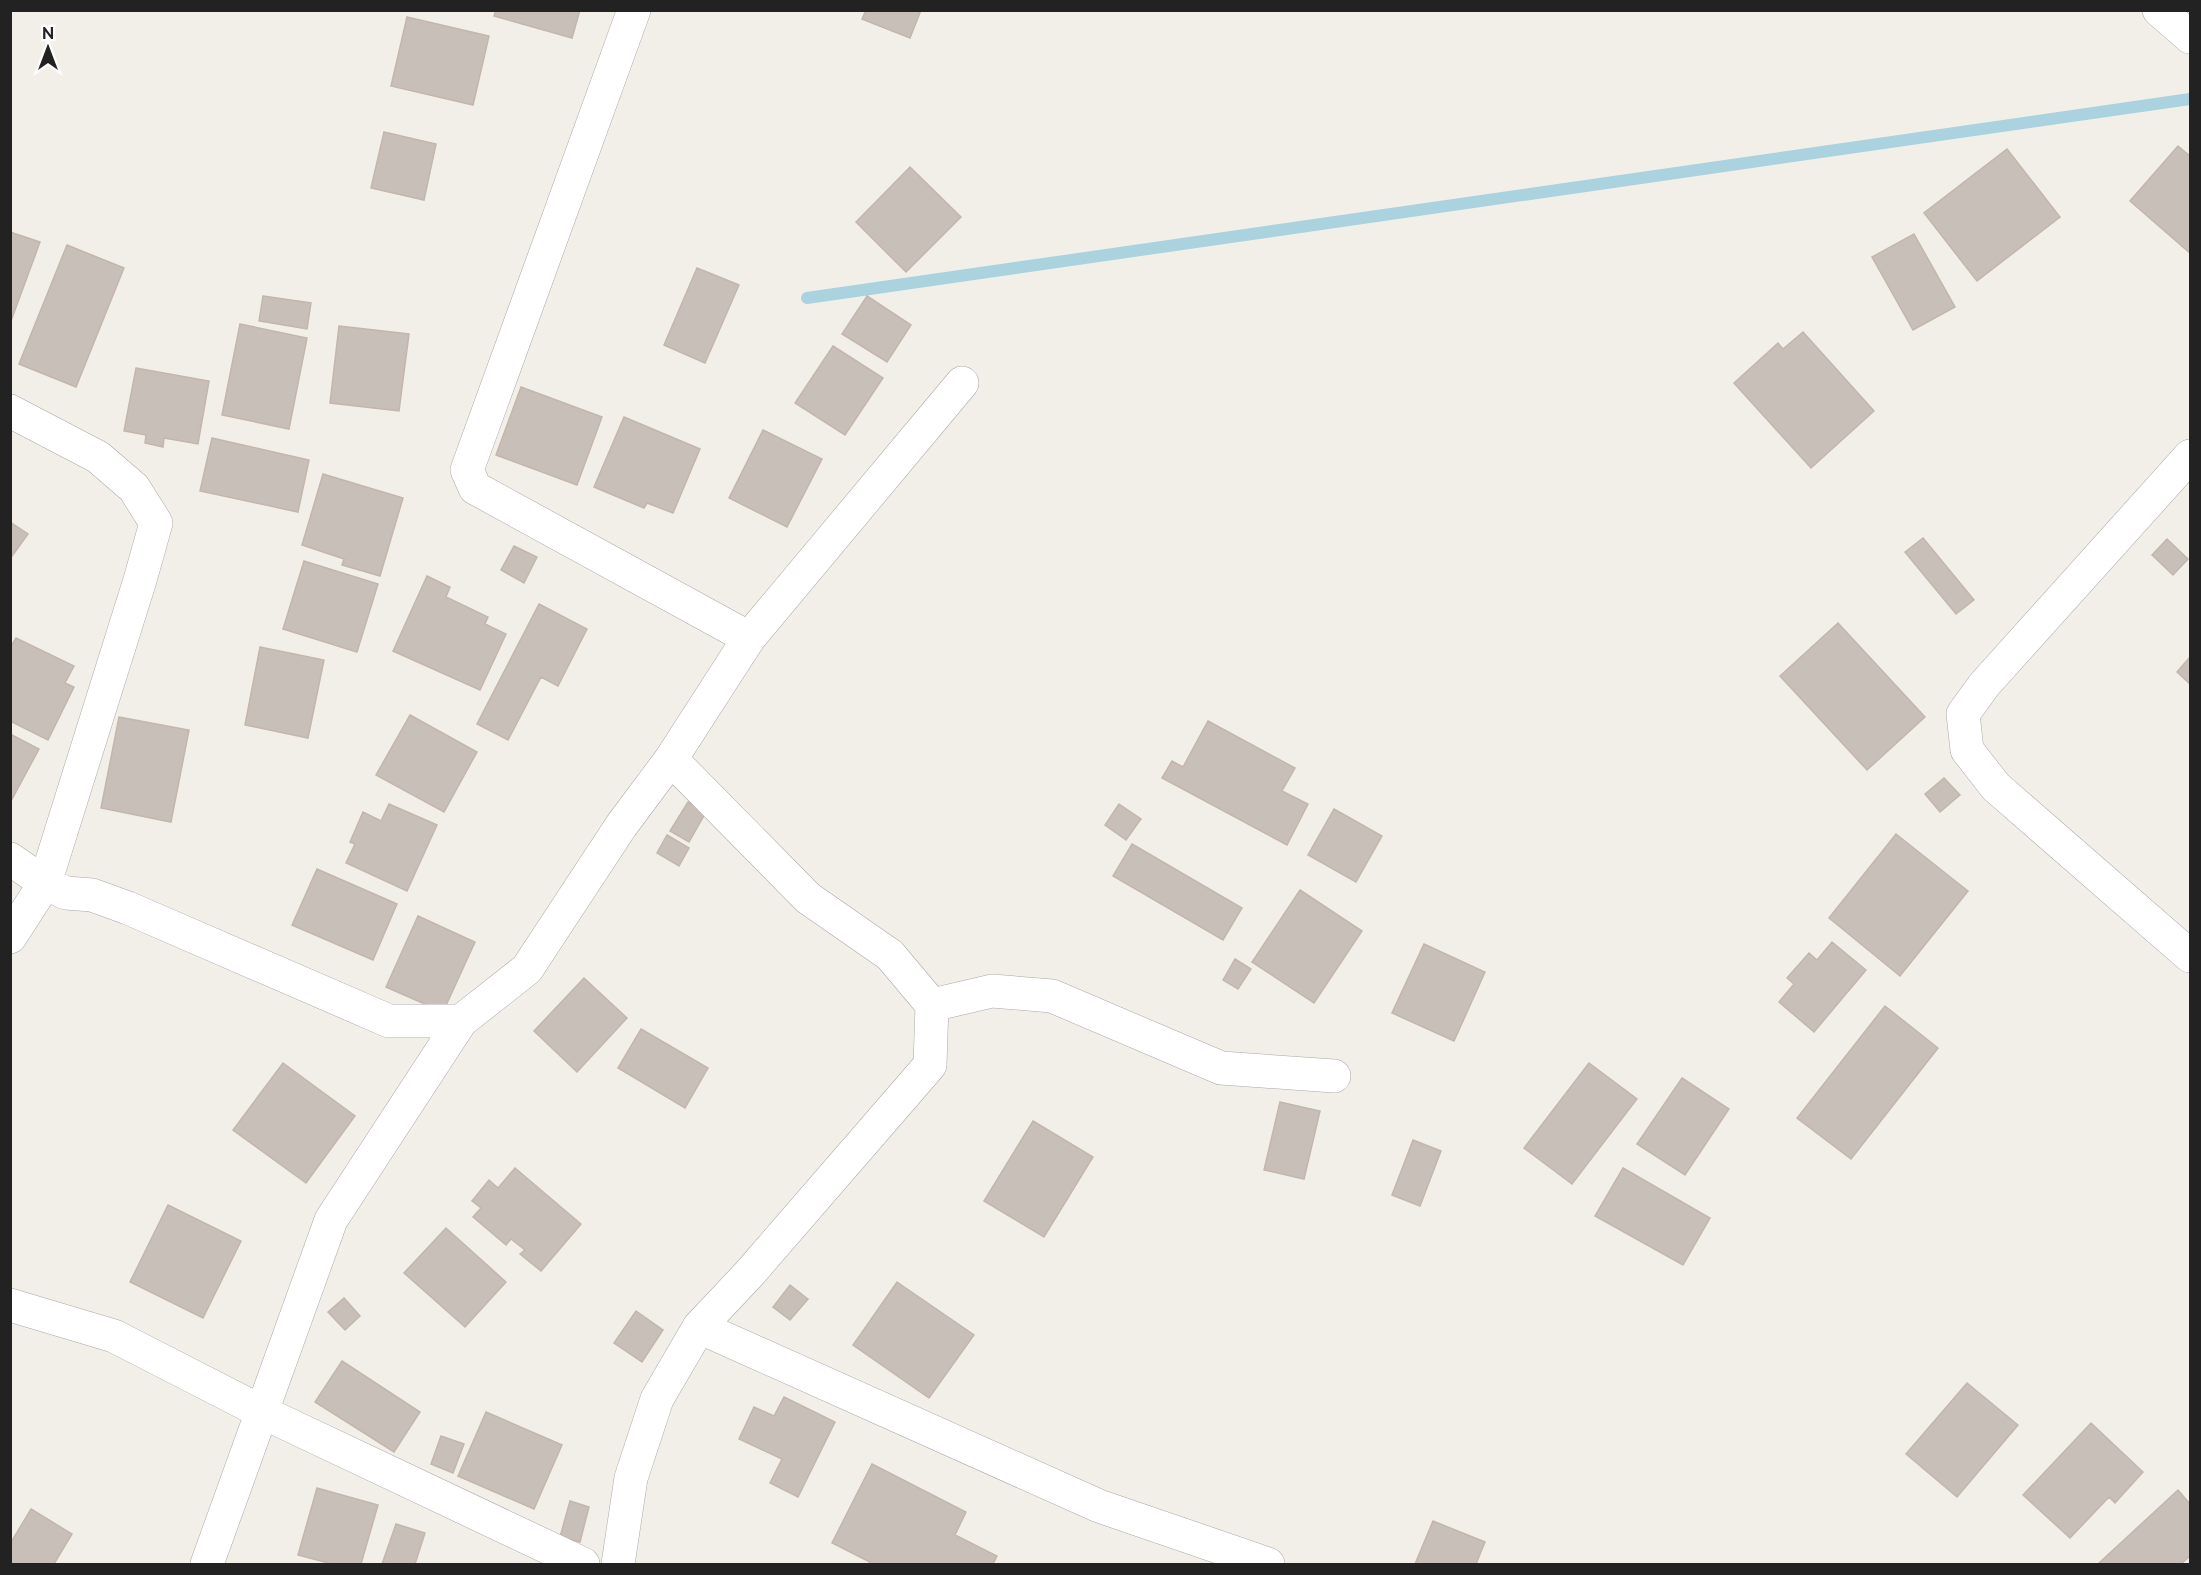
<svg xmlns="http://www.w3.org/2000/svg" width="2201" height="1575" font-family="Raleway,sans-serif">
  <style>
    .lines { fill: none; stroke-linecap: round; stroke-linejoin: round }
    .stream { stroke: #aad3df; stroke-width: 12 }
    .building { fill: #c7bfb8; stroke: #c4b6ab; stroke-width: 1.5 }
    .street-casing { stroke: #a9a9a9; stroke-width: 34 }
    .street { stroke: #fff; stroke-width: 33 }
  </style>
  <rect width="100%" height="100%" fill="#f2efe9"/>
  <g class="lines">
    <path class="stream" d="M 807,298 L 2190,99"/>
  </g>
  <path class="building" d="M 496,10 L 580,10 L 572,38 L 494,16 Z
    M 866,10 L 921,10 L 910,38 L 862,19 Z
    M 407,17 L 489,36 L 473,105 L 391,86 Z
    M 384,132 L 436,144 L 424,200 L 371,188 Z
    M 2178,146 L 2190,156 L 2190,253 L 2130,201 Z
    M 2007,149 L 2060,217 L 1977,281 L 1924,213 Z
    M 910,167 L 961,217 L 906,272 L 856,222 Z
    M 10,232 L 40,242 L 11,321 L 10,320 Z
    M 1914,234 L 1955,307 L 1913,330 L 1872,257 Z
    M 67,245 L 124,268 L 76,387 L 19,364 Z
    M 697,268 L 739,285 L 705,363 L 664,345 Z
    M 263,296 L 311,303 L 307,329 L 259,321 Z
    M 867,296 L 911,325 L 887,362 L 842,334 Z
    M 240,324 L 307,338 L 289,429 L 222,415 Z
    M 339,326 L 409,334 L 399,411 L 330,403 Z
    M 1803,332 L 1874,411 L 1811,468 L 1734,383 L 1778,343 L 1783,349 Z
    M 833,346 L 883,378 L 845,435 L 795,403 Z
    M 136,368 L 209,381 L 198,444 L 164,438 L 163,447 L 145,443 L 146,435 L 124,431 Z
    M 521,387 L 602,417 L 577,485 L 496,455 Z
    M 624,417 L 700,449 L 673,513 L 647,503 L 644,508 L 594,487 Z
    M 763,430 L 822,459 L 787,527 L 729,498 Z
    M 212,438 L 309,460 L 298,512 L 200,491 Z
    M 323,474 L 403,498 L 380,576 L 342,565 L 344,559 L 302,545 Z
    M 10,522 L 28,534 L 10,559 Z
    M 1923,538 L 1974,600 L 1956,614 L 1905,552 Z
    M 2167,539 L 2188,559 L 2173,575 L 2152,555 Z
    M 514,546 L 537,557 L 524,583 L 501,570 Z
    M 304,561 L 378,584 L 357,652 L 283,629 Z
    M 427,576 L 450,587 L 446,597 L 488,617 L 485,624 L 506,634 L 480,690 L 393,651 Z
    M 539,604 L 587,629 L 558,686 L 541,677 L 508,740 L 477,724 Z
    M 1838,623 L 1925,717 L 1867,770 L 1780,676 Z
    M 16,638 L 74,666 L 65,683 L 74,687 L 48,740 L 10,721 L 10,648 Z
    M 260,647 L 324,660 L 308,738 L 245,725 Z
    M 2190,657 L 2190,684 L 2177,672 Z
    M 410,715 L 477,752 L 444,812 L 376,775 Z
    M 119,717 L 189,730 L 171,822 L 101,808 Z
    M 1208,721 L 1295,768 L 1282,791 L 1308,804 L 1287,845 L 1162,778 L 1172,761 L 1183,767 Z
    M 10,734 L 39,749 L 10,803 Z
    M 1944,778 L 1960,795 L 1940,812 L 1925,794 Z
    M 688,802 L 706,812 L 689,842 L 670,831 Z
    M 389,804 L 437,825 L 407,891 L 346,863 L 355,844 L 350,842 L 363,812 L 381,821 Z
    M 1119,804 L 1141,819 L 1126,840 L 1105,825 Z
    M 1334,809 L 1382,836 L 1356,882 L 1308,855 Z
    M 1896,834 L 1968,891 L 1900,976 L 1829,918 Z
    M 667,835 L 689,848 L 679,866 L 657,853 Z
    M 1132,844 L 1242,908 L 1223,940 L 1113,876 Z
    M 317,869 L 397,904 L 373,960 L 292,925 Z
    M 1300,890 L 1362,931 L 1314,1003 L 1252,962 Z
    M 418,916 L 475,942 L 443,1012 L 386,987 Z
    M 1832,942 L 1866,970 L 1814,1032 L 1779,1002 L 1794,984 L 1787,978 L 1809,953 L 1817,960 Z
    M 1424,944 L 1485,972 L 1454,1041 L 1392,1013 Z
    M 1235,959 L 1251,969 L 1238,989 L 1223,980 Z
    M 584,978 L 627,1018 L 577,1072 L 534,1031 Z
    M 1885,1006 L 1938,1048 L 1851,1159 L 1797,1118 Z
    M 641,1029 L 708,1068 L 685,1108 L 618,1068 Z
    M 283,1063 L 355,1116 L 306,1183 L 233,1130 Z
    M 1589,1063 L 1637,1099 L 1572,1184 L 1524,1148 Z
    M 1682,1078 L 1729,1109 L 1685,1175 L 1637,1144 Z
    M 1280,1102 L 1320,1111 L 1304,1179 L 1264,1170 Z
    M 1033,1121 L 1093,1157 L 1044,1237 L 984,1201 Z
    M 1413,1140 L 1441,1151 L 1420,1206 L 1392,1195 Z
    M 515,1168 L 581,1224 L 541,1271 L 520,1254 L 525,1250 L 511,1239 L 506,1245 L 473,1217 L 481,1208 L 472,1201 L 489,1180 L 498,1188 Z
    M 1623,1168 L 1710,1218 L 1683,1265 L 1595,1216 Z
    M 168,1205 L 241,1241 L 203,1318 L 130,1282 Z
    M 446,1228 L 506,1282 L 465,1327 L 404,1273 Z
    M 897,1282 L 974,1335 L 929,1398 L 853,1345 Z
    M 790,1285 L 808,1299 L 790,1320 L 773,1307 Z
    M 344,1298 L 360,1316 L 345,1330 L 328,1312 Z
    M 636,1311 L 663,1330 L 642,1362 L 614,1343 Z
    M 342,1361 L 420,1412 L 394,1452 L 315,1402 Z
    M 1967,1383 L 2018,1425 L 1957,1497 L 1906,1454 Z
    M 784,1397 L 835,1422 L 798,1497 L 770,1483 L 782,1459 L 739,1439 L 754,1407 L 774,1416 Z
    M 486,1412 L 562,1445 L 534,1509 L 458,1476 Z
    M 2091,1423 L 2143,1472 L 2115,1503 L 2109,1497 L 2070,1538 L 2023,1495 Z
    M 441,1436 L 464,1444 L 453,1473 L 431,1464 Z
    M 872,1464 L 966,1512 L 955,1535 L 997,1556 L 993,1564 L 868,1564 L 870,1562 L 832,1543 Z
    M 317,1488 L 378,1505 L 361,1564 L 332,1564 L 298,1555 Z
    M 2178,1490 L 2190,1504 L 2190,1556 L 2181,1564 L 2098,1564 Z
    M 570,1501 L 589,1507 L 580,1542 L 560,1537 Z
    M 31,1509 L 72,1534 L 54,1564 L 10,1564 L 10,1544 Z
    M 1433,1521 L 1485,1542 L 1476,1564 L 1415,1564 Z
    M 396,1524 L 425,1533 L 415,1564 L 382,1564 Z"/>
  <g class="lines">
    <defs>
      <path id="street" d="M 634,10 L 467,470 L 475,488 L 749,638
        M 2159,10 L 2190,37
        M 10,411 L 98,457 L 134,488 L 156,523 L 140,580 L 45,883 L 10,859
        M 2190,456 L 1984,685 L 1963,714 L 1967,750 L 1996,787 L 2190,956
        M 10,937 L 45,883 L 66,893 L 92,895 L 128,908 L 389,1021 L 461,1021 L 527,969 L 621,826 L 671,759 L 749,638 L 962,383
        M 932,1005 L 992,991 L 1052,996 L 1221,1068 L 1334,1076
        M 10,1305 L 114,1336 L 262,1412 L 583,1564
        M 699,1327 L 1099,1506 L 1268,1564
        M 207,1564 L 331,1220 L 461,1021
        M 618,1564 L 631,1478 L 657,1399 L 699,1327 L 749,1274 L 930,1065 L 932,1005 L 890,955 L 808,898 L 671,759"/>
    </defs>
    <use href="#street" class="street-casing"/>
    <use href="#street" class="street"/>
  </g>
  <rect width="2201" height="1575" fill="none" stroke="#222222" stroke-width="24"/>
  <g transform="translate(48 48)" stroke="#ffffff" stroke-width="4.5" paint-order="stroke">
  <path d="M0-4.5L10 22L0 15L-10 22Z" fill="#222222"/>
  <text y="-9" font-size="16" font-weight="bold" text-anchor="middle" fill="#222222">N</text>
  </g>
</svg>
